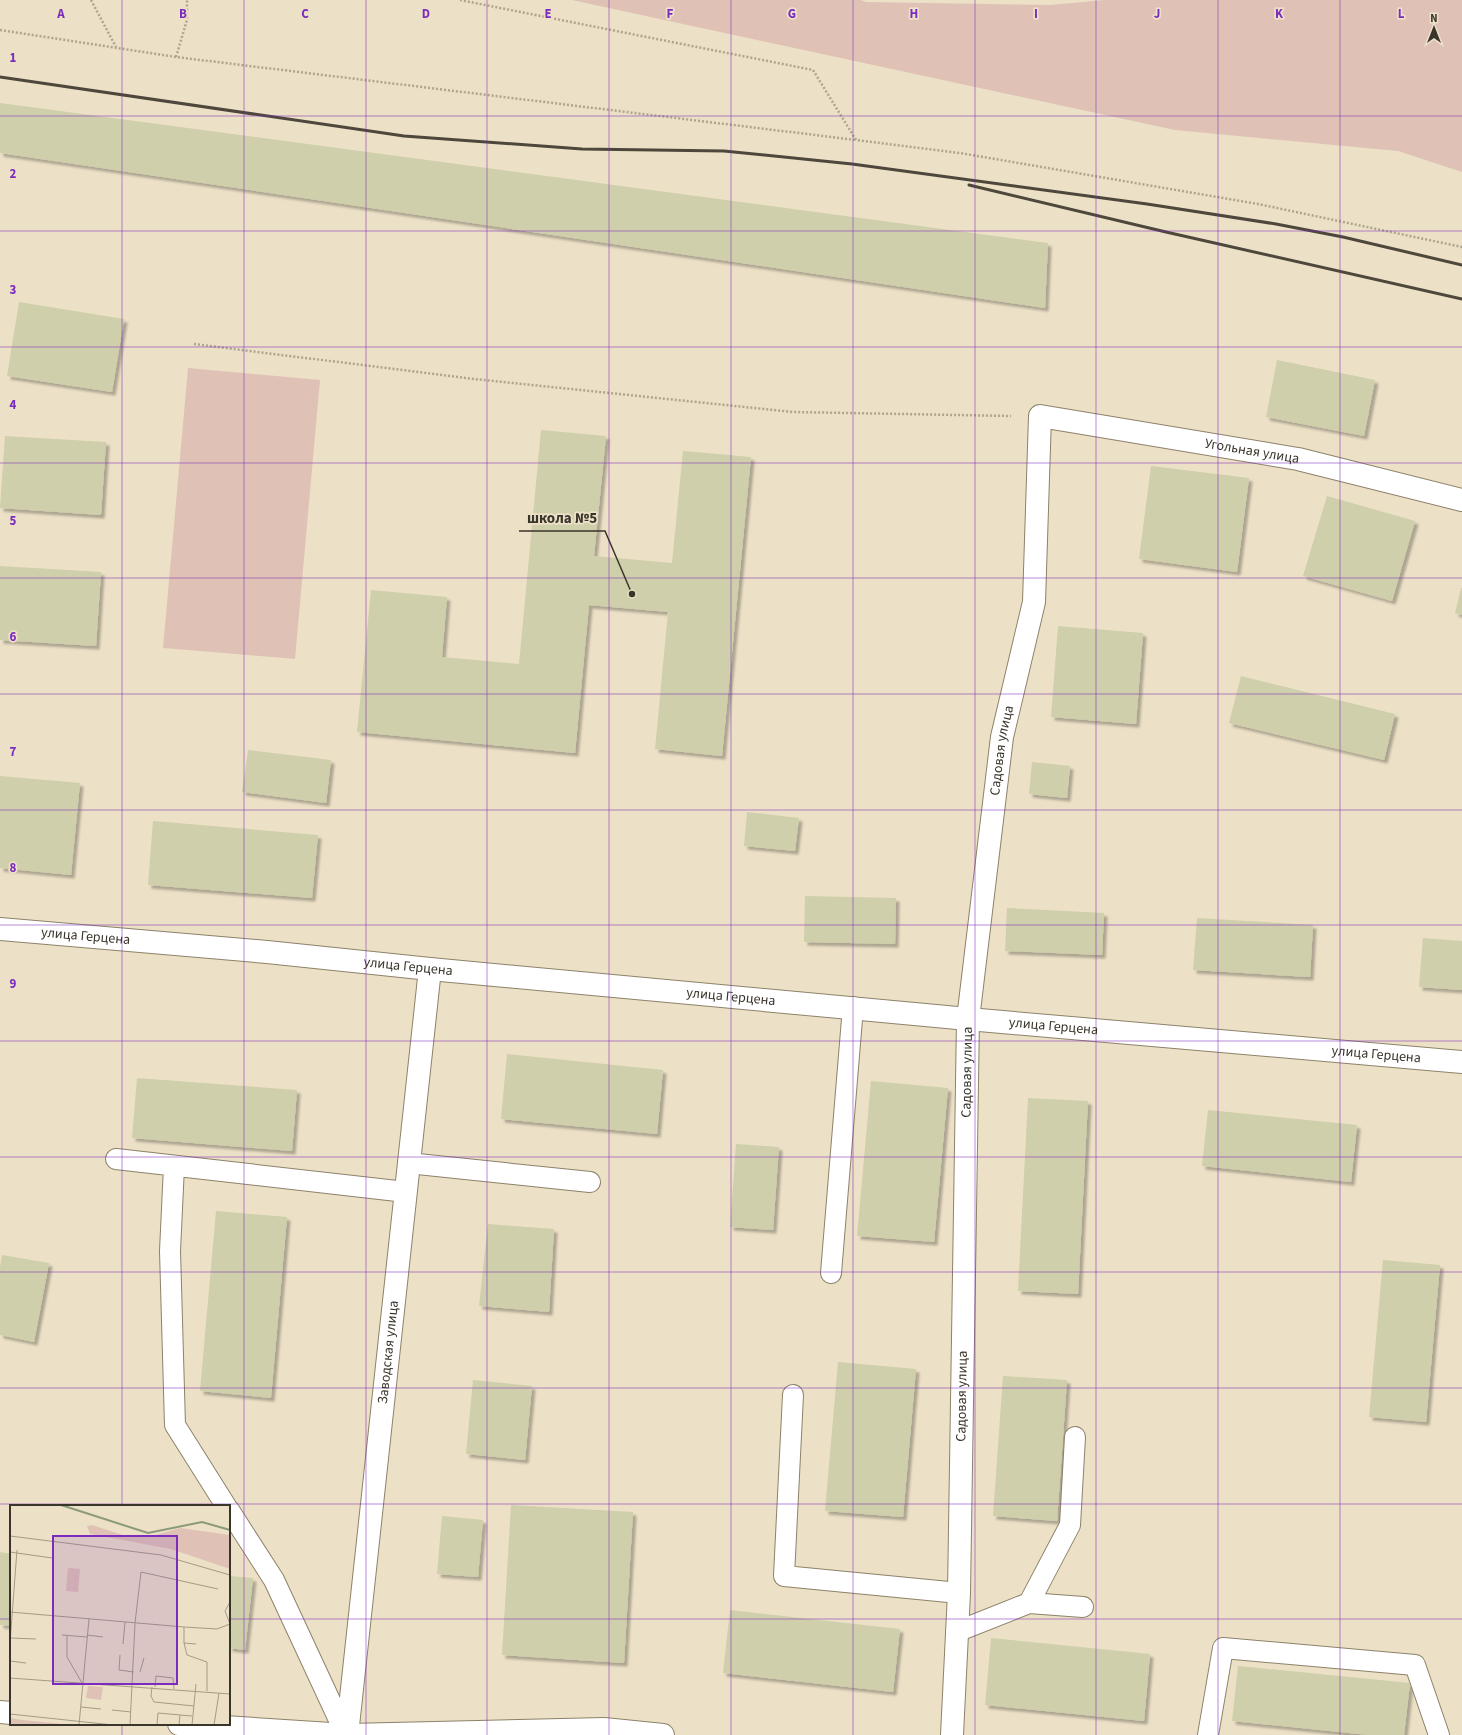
<svg xmlns="http://www.w3.org/2000/svg" width="1462" height="1735" font-family="'Source Sans 3',sans-serif">
  <style>
    .green { fill: #dfc2b5 }
    .building { fill: #cfcfab; filter: url(#shadow) }
    .lines { fill: none; stroke-linecap: round; stroke-linejoin: round }
    .lane-casing { stroke: #8d826a; stroke-width: 22 }
    .street-casing { stroke: #8d826a; stroke-width: 24 }
    .path { stroke: #aea590; stroke-width: 2.5; stroke-dasharray: 2 2; stroke-linecap: butt }
    .lane { stroke: #fff; stroke-width: 20 }
    .street { stroke: #fff; stroke-width: 22 }
    .rail { stroke: #4d473c; stroke-width: 3 }
    .grid { fill: none; stroke: #7b2cbf; stroke-width: 1; stroke-opacity: 0.55 }
    .labels { text-anchor: middle; dominant-baseline: central; stroke-width: 3.5; stroke-linejoin: round; paint-order: stroke }
    .street-label { font-size: 14px; fill: #3a352b; stroke: #ece0c6 }
    .inset-river { fill: none; stroke: #8b9a7b; stroke-width: 2 }
    .inset-road { fill: none; stroke: #a59c88; stroke-width: 1 }
    .view { fill: #7b2cbf; fill-opacity: 0.15; stroke: #7b2cbf; stroke-width: 2 }
    .inset-edge { fill: none; stroke: #3a352b; stroke-width: 2 }
    .grid-label { font-size: 13px; text-anchor: middle; font-weight: bold; fill: #7b2cbf; stroke: #ece0c6; stroke-width: 3.5; stroke-linejoin: round; paint-order: stroke }
    .leader { fill: none; stroke: #3a352b; stroke-width: 1.5 }
    .callout-dot { fill: #3a352b; stroke: #ece0c6; stroke-width: 1.5 }
    .callout-label { font-size: 15px; text-anchor: middle; font-weight: bold; fill: #3a352b; stroke: #ece0c6; stroke-width: 3.5; stroke-linejoin: round; paint-order: stroke }
  </style>
  <defs>
    <filter id="shadow"><feDropShadow dx="3.5" dy="3.5" stdDeviation="1" flood-color="#0004"/></filter>
  </defs>
  <rect width="100%" height="100%" fill="#ece0c6"/>
  <path class="green" d="M 572,0 L 861,0 L 866,2 L 1050,5 L 1104,0 L 1462,0 L 1462,172 L 1398,151 L 1175,130 Z
    M 188,368 L 320,380 L 295,659 L 163,648 Z"/>
  <path class="building" d="M 0,103 L 1048,243 L 1045,308 L 0,153 Z
    M 19,302 L 124,319 L 112,392 L 7,376 Z
    M 1277,360 L 1375,380 L 1364,436 L 1266,417 Z
    M 541,430 L 606,436 L 594,556 L 672,563 L 683,451 L 751,457 L 722,756 L 655,749 L 668,612 L 589,605 L 575,753 L 357,732 L 371,590 L 447,597 L 442,657 L 519,664 Z
    M 5,436 L 106,442 L 101,515 L 0,508 Z
    M 1151,466 L 1249,478 L 1237,572 L 1139,559 Z
    M 1327,496 L 1415,521 L 1392,601 L 1303,576 Z
    M 0,566 L 101,572 L 96,646 L 0,640 Z
    M 1461,588 L 1462,588 L 1462,615 L 1455,613 Z
    M 1058,626 L 1143,633 L 1136,724 L 1051,717 Z
    M 1241,676 L 1395,714 L 1384,760 L 1229,723 Z
    M 248,750 L 331,760 L 326,803 L 242,792 Z
    M 1032,762 L 1070,766 L 1067,798 L 1029,794 Z
    M 0,776 L 80,783 L 71,875 L 0,868 Z
    M 747,812 L 799,818 L 795,851 L 744,846 Z
    M 153,821 L 318,835 L 312,898 L 148,885 Z
    M 805,896 L 896,898 L 895,944 L 804,942 Z
    M 1007,908 L 1104,913 L 1102,955 L 1005,951 Z
    M 1197,918 L 1313,925 L 1310,977 L 1193,970 Z
    M 1423,938 L 1462,941 L 1462,990 L 1419,987 Z
    M 507,1054 L 663,1070 L 657,1134 L 501,1119 Z
    M 137,1078 L 297,1090 L 292,1151 L 132,1138 Z
    M 871,1081 L 948,1088 L 934,1242 L 857,1236 Z
    M 1028,1098 L 1088,1101 L 1078,1294 L 1018,1291 Z
    M 1208,1110 L 1357,1125 L 1351,1182 L 1202,1166 Z
    M 736,1144 L 779,1147 L 773,1230 L 730,1227 Z
    M 216,1211 L 287,1217 L 271,1398 L 200,1391 Z
    M 488,1224 L 554,1229 L 549,1312 L 479,1306 Z
    M 2,1255 L 49,1263 L 34,1342 L 0,1335 L 0,1267 Z
    M 1383,1260 L 1440,1265 L 1426,1422 L 1369,1417 Z
    M 838,1362 L 916,1369 L 903,1517 L 825,1511 Z
    M 1003,1376 L 1067,1380 L 1057,1521 L 993,1516 Z
    M 473,1380 L 532,1386 L 525,1460 L 466,1454 Z
    M 511,1505 L 633,1512 L 624,1663 L 502,1655 Z
    M 442,1516 L 483,1520 L 478,1577 L 437,1574 Z
    M 0,1552 L 11,1554 L 11,1626 L 0,1625 Z
    M 229,1576 L 253,1578 L 245,1650 L 229,1648 Z
    M 730,1610 L 900,1629 L 893,1692 L 723,1673 Z
    M 991,1638 L 1150,1654 L 1144,1721 L 985,1705 Z
    M 1238,1666 L 1410,1683 L 1404,1735 L 1369,1735 L 1232,1721 Z"/>
  <g class="lines">
    <defs>
      <path id="lane" d="M 116,1159 L 406,1192
        M 408,1163 L 590,1182
        M 174,1166 L 170,1251 L 175,1425 L 226,1506
        M 831,1273 L 853,1007
        M 793,1395 L 784,1576 L 959,1593
        M 229,1510 L 274,1580 L 346,1735
        M 1029,1603 L 1070,1525 L 1075,1437
        M 956,1632 L 1029,1603 L 1083,1607
        M 1208,1735 L 1223,1648 L 1415,1665 L 1439,1735"/>
      <g id="street">
        <path id="s1" d="M 0,929 L 267,952 L 430,969 L 968,1019 L 1462,1062"/>
        <path d="M 0,1712 L 11,1713"/>
        <path d="M 179,1724 L 346,1735"/>
        <path id="s2" d="M 347,1735 L 430,969"/>
        <path d="M 348,1735 L 604,1729 L 663,1735"/>
        <path id="s3" d="M 952,1735 L 959,1593 L 968,1019 L 1002,737 L 1034,602 L 1040,416 L 1298,459 L 1462,500"/>
      </g>
    </defs>
    <use href="#lane" class="lane-casing"/>
    <use href="#street" class="street-casing"/>
    <path class="path" d="M 91,0 L 116,47
      M 460,0 L 813,70 L 856,140 L 960,153 L 1258,204 L 1462,247
      M 0,30 L 176,57 L 856,140
      M 176,57 L 187,20 L 187,0
      M 194,344 L 474,379 L 793,412 L 1011,416"/>
    <use href="#lane" class="lane"/>
    <use href="#street" class="street"/>
    <path class="rail" d="M 0,77 L 404,136 L 582,149 L 724,151 L 852,164 L 1147,204 L 1276,224 L 1343,237 L 1462,265
      M 969,185 L 1166,232 L 1462,299"/>
  </g>
  <path class="grid" d="M 122,0 L 122,1506M 244,0 L 244,1735M 366,0 L 366,1735M 487,0 L 487,1735M 609,0 L 609,1735M 731,0 L 731,1735M 853,0 L 853,1735M 975,0 L 975,1735M 1096,0 L 1096,1735M 1218,0 L 1218,1735M 1340,0 L 1340,1735M 0,116 L 1462,116M 0,231 L 1462,231M 0,347 L 1462,347M 0,463 L 1462,463M 0,578 L 1462,578M 0,694 L 1462,694M 0,810 L 1462,810M 0,925 L 1462,925M 0,1041 L 1462,1041M 0,1157 L 1462,1157M 0,1272 L 1462,1272M 0,1388 L 1462,1388M 0,1504 L 1462,1504M 0,1619 L 11,1619M 229,1619 L 1462,1619M 122,1724 L 122,1735"/>
  <g class="labels">
    <g class="street-label">
      <text stroke="none"><textPath href="#s3" startOffset="1540">Угольная улица</textPath></text>
      <text stroke="none"><textPath href="#s3" startOffset="987">Садовая улица</textPath></text>
      <text stroke="none"><textPath href="#s1" startOffset="86">улица Герцена</textPath></text>
      <text stroke="none"><textPath href="#s1" startOffset="410">улица Герцена</textPath></text>
      <text stroke="none"><textPath href="#s1" startOffset="734">улица Герцена</textPath></text>
      <text stroke="none"><textPath href="#s1" startOffset="1058">улица Герцена</textPath></text>
      <text stroke="none"><textPath href="#s1" startOffset="1382">улица Герцена</textPath></text>
      <text stroke="none"><textPath href="#s3" startOffset="663">Садовая улица</textPath></text>
      <text stroke="none"><textPath href="#s2" startOffset="385">Заводская улица</textPath></text>
      <text stroke="none"><textPath href="#s3" startOffset="339">Садовая улица</textPath></text>
    </g>
  </g>
  <g transform="translate(10 1505)">
    <rect width="220" height="220" fill="#ece0c6"/>
    <path d="M 82,20 L 116,31 L 142,31 L 170,23 L 220,30 L 220,64 L 161,44 L 80,29 L 77,21 ZM 58,63 L 70,64 L 68,87 L 56,86 ZM 78,181 L 93,182 L 91,195 L 76,193 ZM 0,213 L 13,215 L 61,220 L 0,220 Z" fill="#dfc2b5"/>
    <path class="inset-river" d="M 51,0 L 138,28 L 192,17 L 220,25"/>
    <path class="inset-road" d="M 0,31 L 151,50 L 220,70M 0,47 L 42,53M 220,97 L 215,106 L 220,119M 0,107 L 174,122 L 207,124 L 220,119M 174,122 L 174,138 L 186,139M 52,130 L 77,132M 57,130 L 57,152 L 72,178M 77,130 L 93,132M 1,133 L 26,134M 0,138 L 7,45M 174,138 L 177,150 L 197,157 L 197,186M 113,139 L 115,117M 110,150 L 109,165 L 124,167M 0,156 L 16,158M 130,167 L 134,153M 0,173 L 220,189M 142,182 L 141,191 L 144,197 L 184,201M 145,182 L 146,171 L 163,173 L 164,184M 71,202 L 91,204M 102,205 L 121,207M 0,209 L 103,220M 69,220 L 79,114M 120,220 L 125,118 L 131,67 L 208,84M 147,220 L 148,208 L 170,210M 169,220 L 170,210 L 182,211M 182,220 L 186,179M 204,220 L 209,188"/>
    <path class="view" d="M 43,31 L 167,31 L 167,179 L 43,179 Z"/>
    <rect width="220" height="220" class="inset-edge"/>
  </g>
  <g class="grid-label">
    <text x="61" y="18">A</text>
    <text x="183" y="18">B</text>
    <text x="305" y="18">C</text>
    <text x="426" y="18">D</text>
    <text x="548" y="18">E</text>
    <text x="670" y="18">F</text>
    <text x="792" y="18">G</text>
    <text x="914" y="18">H</text>
    <text x="1036" y="18">I</text>
    <text x="1157" y="18">J</text>
    <text x="1279" y="18">K</text>
    <text x="1401" y="18">L</text>
    <text x="13" y="62">1</text>
    <text x="13" y="178">2</text>
    <text x="13" y="294">3</text>
    <text x="13" y="409">4</text>
    <text x="13" y="525">5</text>
    <text x="13" y="641">6</text>
    <text x="13" y="756">7</text>
    <text x="13" y="872">8</text>
    <text x="13" y="988">9</text>
  </g>
  <path class="leader" d="M632 594L605 531H519"/>
  <circle class="callout-dot" cx="632" cy="594" r="4"/>
  <g class="callout-label">
    <text x="562" y="523">школа №5</text>
  </g>
  <g transform="translate(1434 28)" stroke="#ece0c6" stroke-width="3" paint-order="stroke">
  <path d="M0-3L7 15L0 10L-7 15Z" fill="#3a352b"/>
  <text y="-6" font-size="11" font-weight="bold" text-anchor="middle" fill="#3a352b">N</text>
  </g>
</svg>
